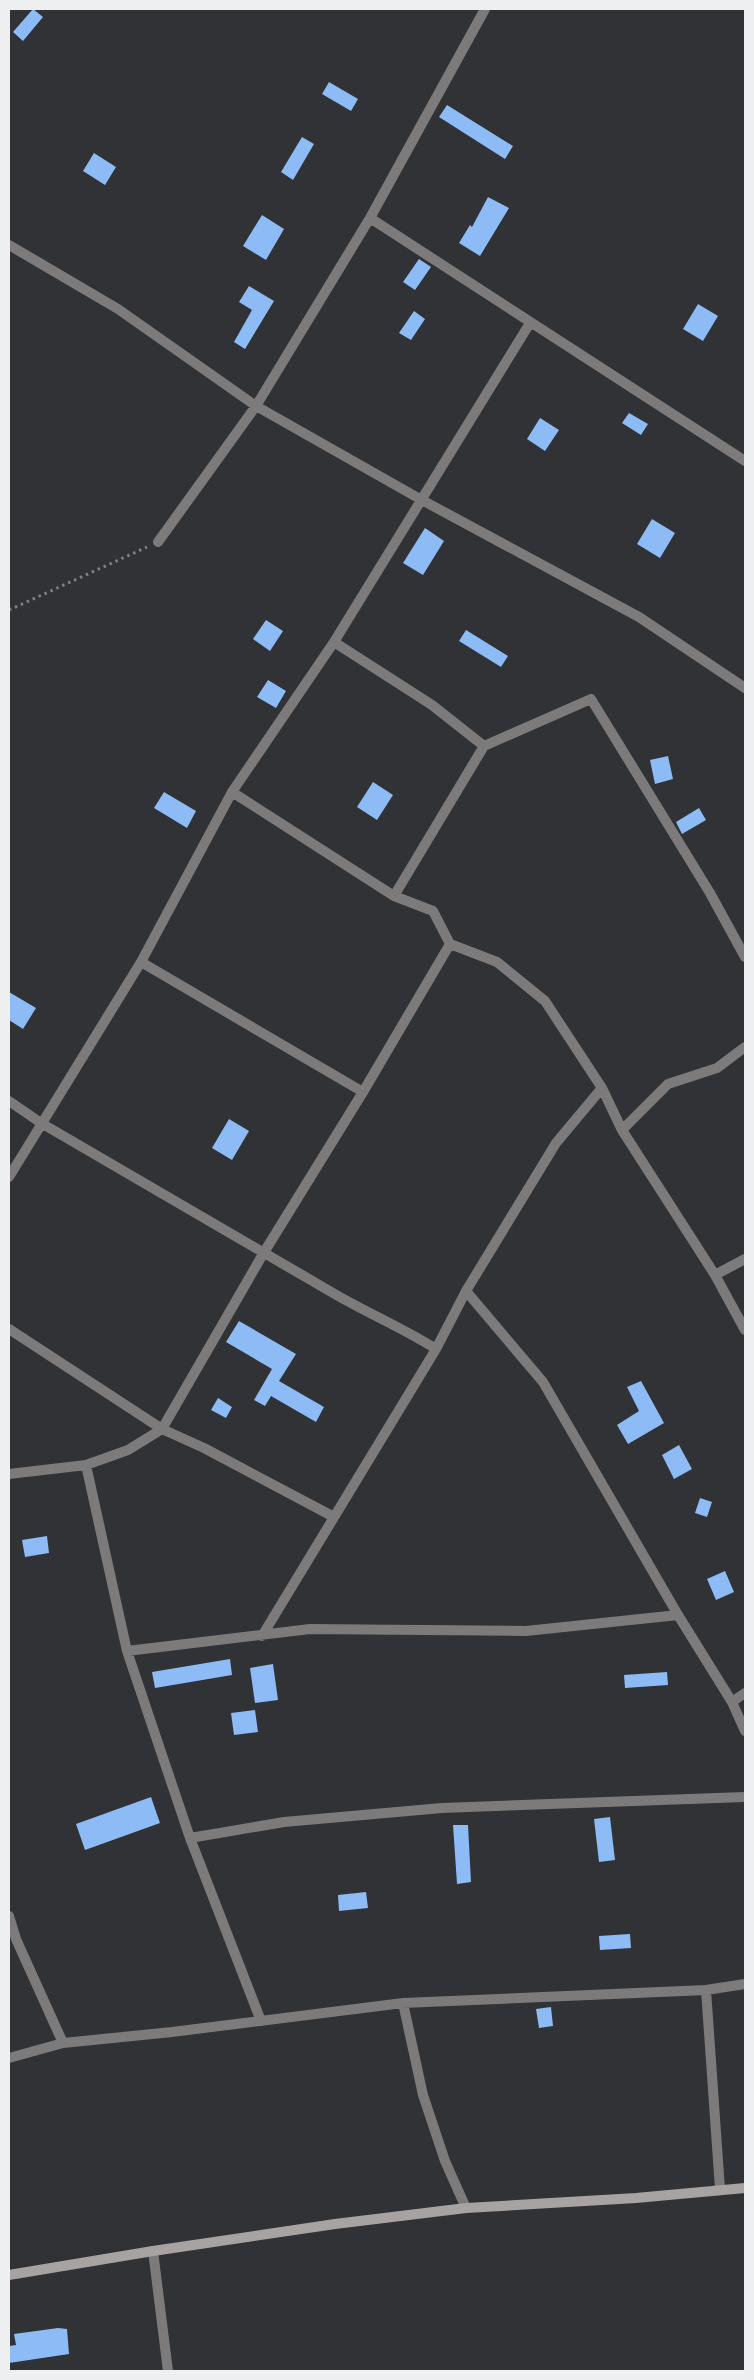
<svg xmlns="http://www.w3.org/2000/svg" width="754" height="2380" font-family="'Playfair Display',serif">
  <style>
    .building { fill: #8dbbf5 }
    .lines { fill: none; stroke-linecap: round; stroke-linejoin: round }
    .path { stroke: #7f8183; stroke-width: 3; stroke-dasharray: 2.5 4; stroke-linecap: butt }
    .street { stroke: #7c7a7a; stroke-width: 10 }
    .secondary { stroke: #a6a3a2; stroke-width: 10 }
  </style>
  <rect width="100%" height="100%" fill="#303235"/>
  <path class="building" d="M 33,9 L 43,17 L 23,41 L 13,32 Z
    M 329,82 L 358,99 L 351,111 L 322,94 Z
    M 447,105 L 513,146 L 505,159 L 439,117 Z
    M 302,137 L 314,144 L 293,180 L 281,172 Z
    M 94,153 L 116,167 L 105,185 L 83,171 Z
    M 488,197 L 509,208 L 480,256 L 459,243 L 470,225 L 472,227 Z
    M 262,215 L 284,229 L 266,260 L 243,246 Z
    M 419,259 L 431,267 L 415,290 L 403,282 Z
    M 249,286 L 274,301 L 245,349 L 234,342 L 252,310 L 239,302 Z
    M 698,304 L 718,316 L 703,341 L 683,329 Z
    M 414,311 L 425,319 L 411,340 L 399,333 Z
    M 629,413 L 648,424 L 641,435 L 622,423 Z
    M 540,418 L 559,430 L 545,451 L 527,439 Z
    M 652,519 L 675,533 L 660,558 L 637,544 Z
    M 425,528 L 444,541 L 423,575 L 403,563 Z
    M 266,620 L 283,631 L 270,651 L 253,639 Z
    M 466,630 L 508,656 L 501,667 L 459,641 Z
    M 268,680 L 286,691 L 276,708 L 257,697 Z
    M 668,756 L 673,779 L 655,784 L 650,760 Z
    M 373,782 L 393,795 L 377,820 L 357,807 Z
    M 164,792 L 196,811 L 187,828 L 154,808 Z
    M 699,808 L 706,820 L 682,834 L 676,822 Z
    M 9,992 L 36,1008 L 23,1029 L 9,1020 Z
    M 229,1119 L 249,1131 L 232,1160 L 212,1148 Z
    M 239,1321 L 296,1354 L 279,1381 L 324,1407 L 316,1422 L 271,1396 L 265,1406 L 254,1400 L 272,1369 L 226,1342 Z
    M 641,1381 L 664,1423 L 628,1444 L 617,1425 L 639,1411 L 627,1387 Z
    M 218,1398 L 232,1407 L 226,1418 L 211,1410 Z
    M 679,1445 L 692,1469 L 674,1479 L 662,1455 Z
    M 700,1498 L 712,1502 L 707,1517 L 695,1513 Z
    M 47,1536 L 49,1553 L 25,1557 L 22,1540 Z
    M 725,1571 L 734,1592 L 716,1600 L 707,1579 Z
    M 230,1659 L 232,1675 L 155,1688 L 152,1672 Z
    M 273,1664 L 278,1700 L 255,1703 L 250,1668 Z
    M 667,1672 L 668,1685 L 625,1688 L 624,1675 Z
    M 255,1710 L 258,1732 L 234,1735 L 231,1713 Z
    M 151,1797 L 160,1823 L 85,1850 L 76,1824 Z
    M 610,1817 L 615,1860 L 599,1862 L 594,1819 Z
    M 453,1825 L 468,1825 L 471,1882 L 457,1884 Z
    M 366,1892 L 368,1908 L 339,1911 L 338,1895 Z
    M 630,1934 L 631,1948 L 600,1950 L 599,1936 Z
    M 551,2007 L 553,2026 L 539,2028 L 536,2009 Z
    M 58,2328 L 67,2329 L 69,2354 L 9,2363 L 9,2346 L 16,2345 L 14,2334 Z"/>
  <g class="lines">
    <path class="path" d="M 9,610 L 147,547"/>
    <path class="street" d="M 370,218 L 745,461
      M 9,245 L 118,309 L 256,406 L 420,499 L 639,617 L 745,688
      M 158,542 L 256,406 L 370,218 L 485,9
      M 334,642 L 432,705 L 484,746
      M 232,792 L 394,896 L 433,911 L 450,944 L 497,962 L 545,1001 L 602,1088 L 622,1130 L 715,1275 L 745,1330
      M 394,896 L 484,746 L 591,699 L 710,893 L 745,957
      M 141,962 L 363,1092
      M 9,1101 L 41,1123 C 138,1180 235,1237 333,1293 C 367,1313 403,1328 436,1349
      M 622,1130 L 668,1084 L 717,1068 L 745,1047
      M 9,1177 L 141,962 L 232,792 L 334,642 L 530,323
      M 715,1275 L 745,1259
      M 466,1291 L 543,1382 L 678,1615 L 732,1702 L 745,1731
      M 9,1329 L 162,1429 L 204,1448 L 334,1517
      M 86,1465 L 127,1651 L 190,1838 L 261,2021
      M 9,1474 L 86,1465 L 128,1450 L 162,1429 L 263,1254 L 363,1092 L 450,944
      M 262,1636 L 436,1349 L 466,1291 L 556,1143 L 602,1088
      M 127,1651 L 310,1629 L 526,1631 L 678,1615
      M 732,1702 L 745,1693
      M 190,1838 L 284,1822 L 442,1808 L 745,1797
      M 9,1916 L 16,1939 L 63,2043
      M 403,2003 L 423,2095 L 445,2161 L 466,2208
      M 9,2058 L 63,2043 L 172,2032 L 403,2003 L 706,1990
      M 720,2189 L 706,1990 L 745,1984
      M 153,2251 L 168,2371"/>
    <path class="secondary" d="M 9,2275 L 153,2251 L 335,2224 L 466,2208 L 636,2198 L 745,2188"/>
  </g>
  <rect width="754" height="2380" fill="none" stroke="#eeeff1" stroke-width="20"/>
</svg>
